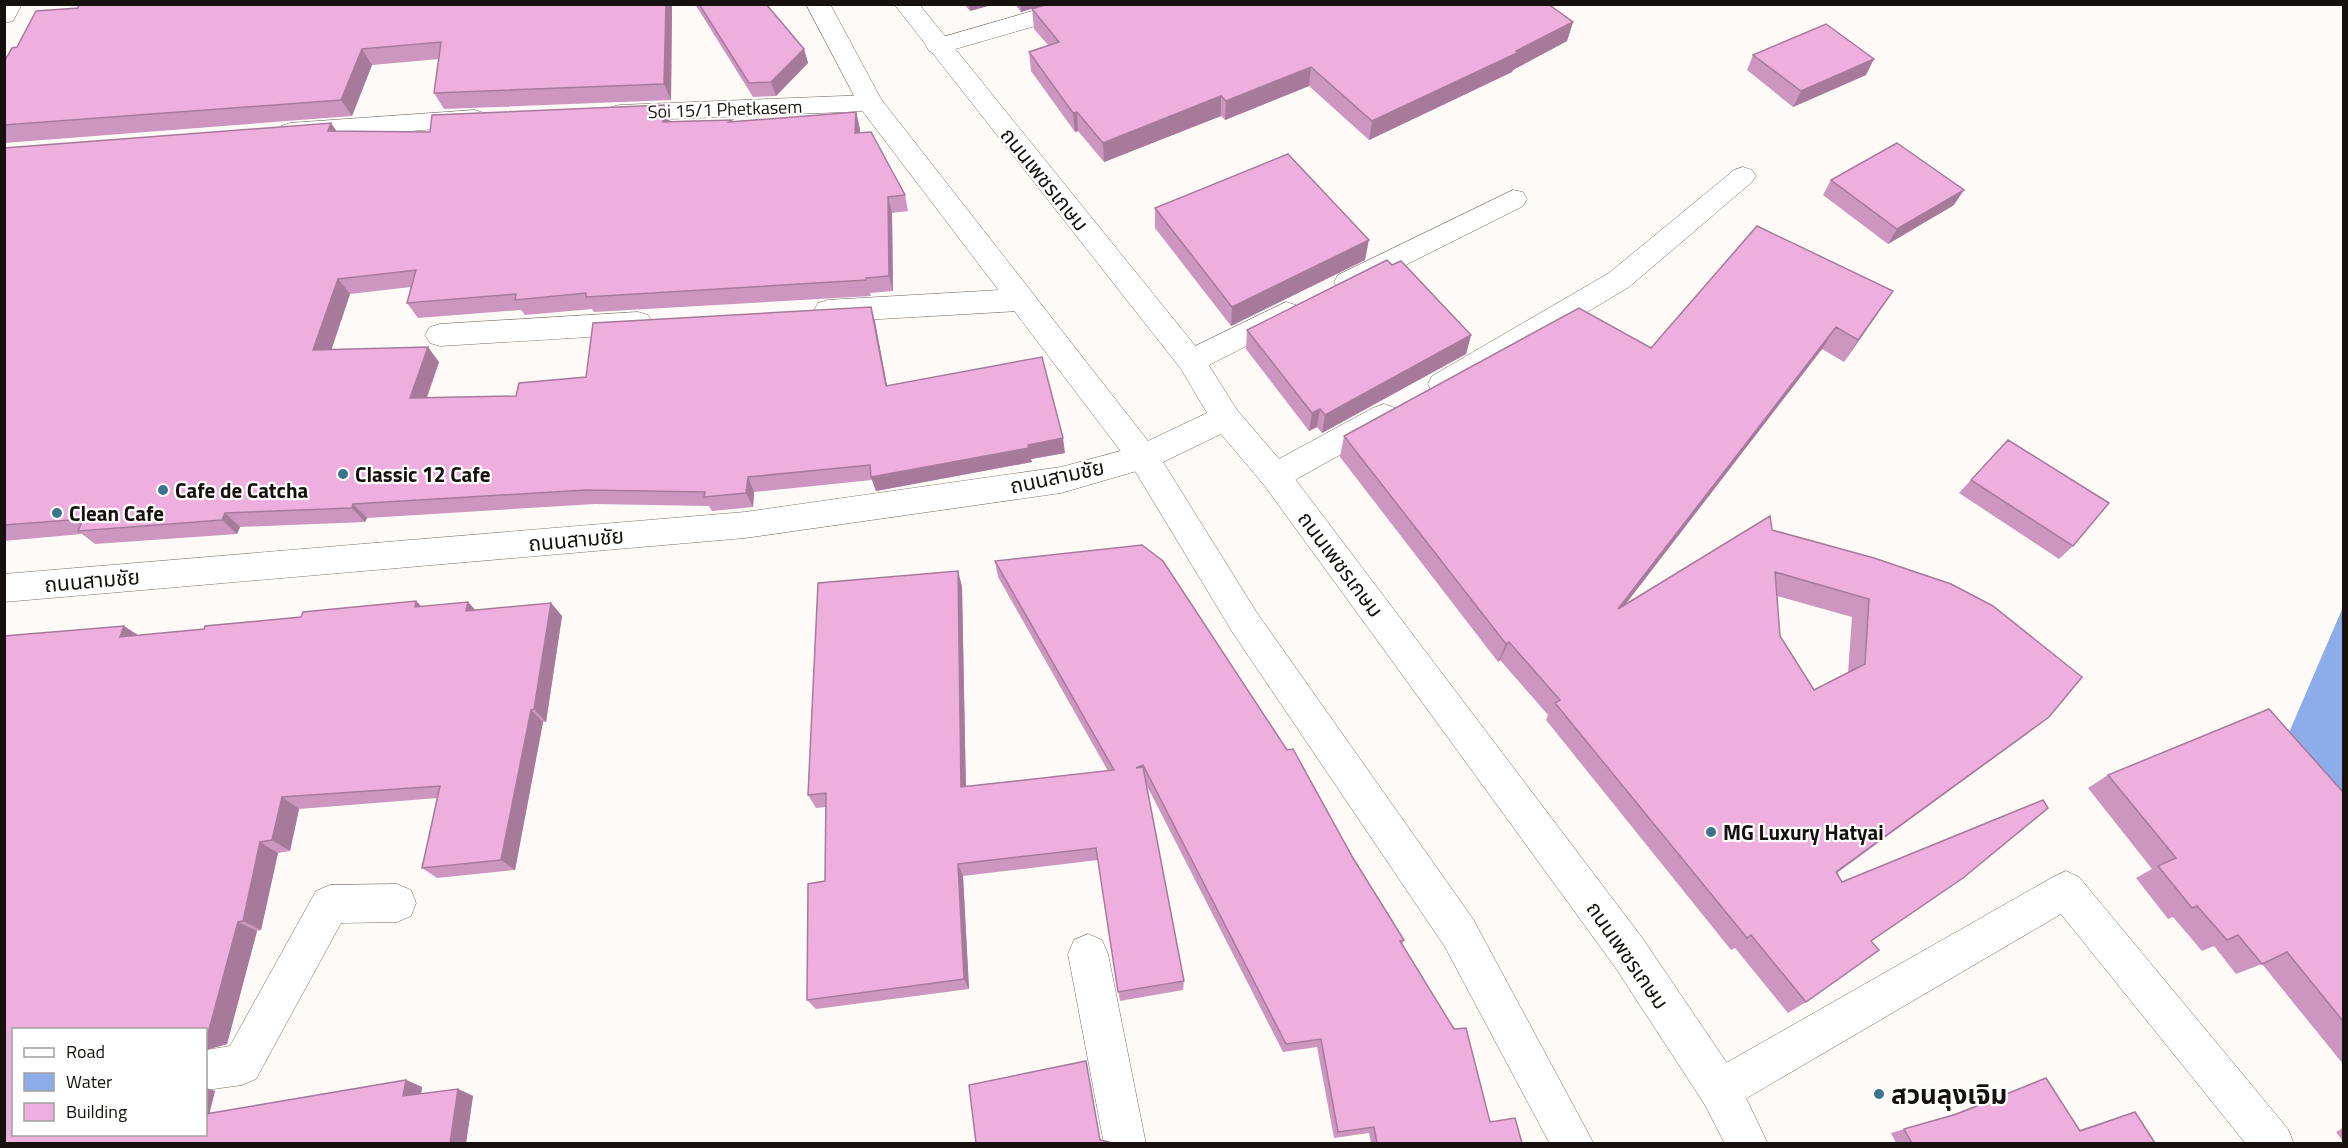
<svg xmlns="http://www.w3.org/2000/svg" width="2348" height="1148" font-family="'Titillium Web','Noto Sans Thai',sans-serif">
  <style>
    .water { fill: #8dacea }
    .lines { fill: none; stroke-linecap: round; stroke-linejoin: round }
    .minor-casing { stroke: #7a6d64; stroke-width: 1 }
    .major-casing { stroke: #7a6d64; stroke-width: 1 }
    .minor { fill: #fff; fill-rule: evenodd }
    .major { fill: #fff; fill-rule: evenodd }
    .wall { fill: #cd96c0; fill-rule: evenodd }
    .shaded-wall { fill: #a77a9c }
    .building { fill: #eeafdf; stroke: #a77a9c; stroke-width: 1.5; fill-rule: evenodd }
    .poi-dot { fill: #3b748d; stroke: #fff; stroke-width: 2 }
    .labels { text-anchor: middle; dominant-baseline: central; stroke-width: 4.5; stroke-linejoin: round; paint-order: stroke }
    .far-street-label { font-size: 18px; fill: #16110e; stroke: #fff }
    .street-label { font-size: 21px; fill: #16110e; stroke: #fff }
    .poi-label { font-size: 21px; font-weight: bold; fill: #16110e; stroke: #fff; text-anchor: start }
    .near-poi-label { font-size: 26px; font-weight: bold; fill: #16110e; stroke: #fff; text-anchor: start }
  </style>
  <rect width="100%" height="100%" fill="#fdfaf8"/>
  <path class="water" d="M 2343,607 L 2343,821 L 2281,751 Z"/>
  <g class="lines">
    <defs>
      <path id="minor" d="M 4,4 L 22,4 L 13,21 L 4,23 Z
        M 1057,4 L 1098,4 L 1094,9 L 938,54 L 929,51 L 926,46 L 929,41 Z
        M 870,95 L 879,97 L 883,103 L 879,109 L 870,111 L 620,121 L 611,119 L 607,113 L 611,107 L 620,105 Z
        M 475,110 L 484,113 L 488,119 L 484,125 L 290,141 L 281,138 L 277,132 L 281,126 L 290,123 Z
        M 1743,167 L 1752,170 L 1756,176 L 1752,182 L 1629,287 L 1454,392 L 1443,396 L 1432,392 L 1428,384 L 1432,376 L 1609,273 L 1734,170 Z
        M 1513,190 L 1523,192 L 1527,199 L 1523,206 L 1358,289 L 1348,292 L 1338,289 L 1334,282 L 1338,275 Z
        M 1020,289 L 1030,293 L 1034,300 L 1030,307 L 1020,311 L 828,322 L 818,319 L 814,311 L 818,303 L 828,300 Z
        M 1286,302 L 1296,305 L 1300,313 L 1296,321 L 1201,369 L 1191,372 L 1181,369 L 1176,361 L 1181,353 Z
        M 638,312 L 648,315 L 652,323 L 648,331 L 638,334 L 440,346 L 430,343 L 425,335 L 430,327 L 440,324 Z
        M 1384,404 L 1395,408 L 1399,416 L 1395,424 L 1286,485 L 1275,489 L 1264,485 L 1259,476 L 1264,467 L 1373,408 Z
        M 1143,445 L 1154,448 L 1159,457 L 1154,466 L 1061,493 L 745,538 L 4,602 L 4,574 L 745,512 L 1061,467 Z
        M 2066,871 L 2079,877 L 2288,1129 L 2294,1144 L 2246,1144 L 2061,914 L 1735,1105 L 1720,1111 L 1705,1105 L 1699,1090 L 1705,1075 L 2053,877 Z
        M 397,884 L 411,890 L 416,903 L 411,916 L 397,922 L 341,923 L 256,1079 L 242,1085 L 206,1090 L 206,1050 L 230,1046 L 316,891 L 330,885 Z
        M 1088,934 L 1102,940 L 1108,954 L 1146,1144 L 1104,1144 L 1068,954 L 1074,940 Z"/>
      <path id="major" d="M 806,4 L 830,4 L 881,99 L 1148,441 L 1207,413 L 1181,369 L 894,4 L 919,4 L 1201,353 L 1237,410 L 1286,467 L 1643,939 L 1735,1075 L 1768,1144 L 1725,1144 L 1705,1105 L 1615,967 L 1264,485 L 1221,434 L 1163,462 L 1257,613 L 1473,919 L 1594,1144 L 1550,1144 L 1445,947 L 1233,633 L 1132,466 L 861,109 Z"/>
    </defs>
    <use href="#minor" class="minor-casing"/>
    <use href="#major" class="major-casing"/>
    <use href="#minor" class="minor"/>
    <use href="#major" class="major"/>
  </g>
  <path class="wall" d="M 672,4 L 671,100 L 444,109 L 434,93 L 439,59 L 372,65 L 352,116 L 4,143 L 4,62 Z
    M 695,4 L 766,4 L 804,49 L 808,63 L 776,96 L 753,97 Z
    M 964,4 L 995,4 L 970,11 Z
    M 1015,4 L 1047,4 L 1021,12 Z
    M 1032,9 L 1573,22 L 1567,41 L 1513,70 L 1512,72 L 1369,140 L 1309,86 L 1225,120 L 1221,116 L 1104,162 L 1078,131 L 1075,132 L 1031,71 L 1029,52 L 1048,45 L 1034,29 Z
    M 1753,55 L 1866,75 L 1793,107 L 1747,70 Z
    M 664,105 L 670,121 L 732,120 L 732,122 L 856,112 L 860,129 L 860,132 L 905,195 L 908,211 L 892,213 L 893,291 L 870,293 L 871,296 L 594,312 L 592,309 L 525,315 L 521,310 L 418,318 L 407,303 L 411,287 L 350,294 L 331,350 L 439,362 L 427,398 L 516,396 L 586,377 L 871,307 L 875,322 L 887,386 L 1065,453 L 1031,459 L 1032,462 L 876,491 L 872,480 L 754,492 L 753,507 L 712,511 L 709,506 L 595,504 L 367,518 L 365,522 L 240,527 L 237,534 L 95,544 L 82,534 L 4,541 L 4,148 L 336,131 L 430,132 Z
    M 1831,180 L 1954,205 L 1888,244 L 1823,195 Z
    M 1155,208 L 1365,260 L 1231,326 L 1155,228 Z
    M 1392,265 L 1471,335 L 1466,354 L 1322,433 L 1317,427 L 1309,431 L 1246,349 L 1247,330 Z
    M 1878,313 L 1844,362 L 1822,349 L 1625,605 L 1772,530 L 2049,717 L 1837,873 L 1871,941 L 1806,1002 L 1788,1013 L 1735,948 L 1731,950 L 1546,720 L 1548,715 L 1500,660 L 1498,662 L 1340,457 L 1344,436 L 1651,348 ZM 1777,596 L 1852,617 L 1848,673 L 1814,690 L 1780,636 Z
    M 1971,480 L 2073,546 L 2059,559 L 1959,493 Z
    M 995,561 L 1353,858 L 1404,940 L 1402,945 L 1490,1122 L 1522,1143 L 1371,1143 L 1369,1133 L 1334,1138 L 1317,1047 L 1283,1052 L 1146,784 L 1184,981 L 1183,990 L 1120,1001 L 1098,860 L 963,876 L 969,989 L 816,1009 L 807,1000 L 825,881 L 826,807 L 816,808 L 808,795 L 958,571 L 962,587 L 966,786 L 1108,771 L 998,577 Z
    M 416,601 L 422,607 L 468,602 L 475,610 L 551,603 L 562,616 L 546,722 L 543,722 L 515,870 L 437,878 L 422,868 L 438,798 L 299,809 L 290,851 L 278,853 L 261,930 L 257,931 L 227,1044 L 206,1050 L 206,1029 L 14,1029 L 14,1134 L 206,1134 L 206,1088 L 215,1091 L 209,1113 L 406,1080 L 422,1087 L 421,1094 L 458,1089 L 473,1096 L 466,1143 L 4,1143 L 4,636 L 124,626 L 138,635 L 204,629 L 205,626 L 301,617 L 303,612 Z
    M 2108,775 L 2343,792 L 2343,1064 L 2262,964 L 2236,974 L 2214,946 L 2202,951 L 2173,917 L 2168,919 L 2136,878 L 2152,869 L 2088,788 Z
    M 2046,1078 L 2079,1130 L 2135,1112 L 2155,1143 L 1896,1143 L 1891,1133 L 1949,1116 Z
    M 2343,1128 L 2343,1141 L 2336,1132 Z"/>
  <path class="shaded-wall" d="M 666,4 L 672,4 L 671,100 L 664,84 Z
    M 969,4 L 995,4 L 970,11 Z
    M 1020,4 L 1047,4 L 1021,12 Z
    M 1573,22 L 1567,41 L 1513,70 L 1512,72 L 1369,140 L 1372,121 L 1516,51 Z
    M 362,49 L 372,65 L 352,116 L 341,100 Z
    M 804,49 L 808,63 L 776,96 L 771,82 Z
    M 1874,59 L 1866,75 L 1793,107 L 1801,91 Z
    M 1311,67 L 1309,86 L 1225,120 L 1226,101 Z
    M 1221,96 L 1221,116 L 1104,162 L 1103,143 Z
    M 664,105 L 670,122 L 663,122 Z
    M 856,112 L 860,129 L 860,149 L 855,133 Z
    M 1077,112 L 1078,131 L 1075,132 L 1073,113 Z
    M 331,123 L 342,139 L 328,131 Z
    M 1964,190 L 1954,205 L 1888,244 L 1897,229 Z
    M 888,197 L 892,213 L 893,291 L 889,276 Z
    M 1369,240 L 1365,260 L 1231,326 L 1232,307 Z
    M 338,279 L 350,294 L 326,366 L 313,350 Z
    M 1893,291 L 1878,313 L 1844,362 L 1858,340 Z
    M 871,307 L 875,322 L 890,401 L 886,386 Z
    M 1836,327 L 1822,349 L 1607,628 L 1618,609 Z
    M 1471,335 L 1466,354 L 1322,433 L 1325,415 Z
    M 428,347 L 439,362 L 421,413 L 410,398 Z
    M 1320,409 L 1317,427 L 1309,431 L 1312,413 Z
    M 1063,438 L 1065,453 L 1031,459 L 1032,462 L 876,491 L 871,477 Z
    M 748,477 L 754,492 L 753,507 L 746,493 Z
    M 353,504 L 367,518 L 365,522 L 352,508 Z
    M 225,513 L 240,527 L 237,534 L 222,520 Z
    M 958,571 L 962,587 L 966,800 L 961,787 Z
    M 416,601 L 429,615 L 415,607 Z
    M 468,602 L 480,615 L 466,611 Z
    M 551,603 L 562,616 L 546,722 L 534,709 Z
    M 124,626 L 143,639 L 120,637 Z
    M 1509,642 L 1500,660 L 1498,662 L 1506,644 Z
    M 531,710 L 543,722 L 515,870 L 501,860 Z
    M 2049,717 L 2027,734 L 1818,886 L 1836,872 Z
    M 282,797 L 299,809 L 290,851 L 272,840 Z
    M 260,842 L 278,853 L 261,930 L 243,921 Z
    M 958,864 L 963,876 L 969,989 L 964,979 Z
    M 238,922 L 257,931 L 227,1044 L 206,1050 L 206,1037 Z
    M 406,1080 L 422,1087 L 420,1102 L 403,1096 Z
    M 206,1088 L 215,1091 L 207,1123 L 206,1123 Z
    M 458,1089 L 473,1096 L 466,1143 L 450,1143 Z"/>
  <path class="building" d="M 79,4 L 666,4 L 664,84 L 434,93 L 441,42 L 362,49 L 341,100 L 4,125 L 4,62 L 12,48 L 17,47 L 36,11 L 78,8 Z
    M 699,4 L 766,4 L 804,49 L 771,82 L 749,83 Z
    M 1048,4 L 1548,4 L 1573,22 L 1516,51 L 1517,53 L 1372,121 L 1311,67 L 1226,101 L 1221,96 L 1103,143 L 1077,112 L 1073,113 L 1029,52 L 1059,42 L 1032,9 Z
    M 1826,24 L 1874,59 L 1801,91 L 1753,55 Z
    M 664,105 L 663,122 L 732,120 L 729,122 L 856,112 L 855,133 L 871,132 L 905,195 L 888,197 L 889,276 L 866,278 L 866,280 L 586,297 L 586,293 L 515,300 L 516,294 L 407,303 L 416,270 L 338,279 L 313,350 L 428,347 L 410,398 L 516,396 L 519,383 L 586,377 L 593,323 L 871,307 L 886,386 L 1042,357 L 1063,438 L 1028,445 L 1029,448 L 871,477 L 870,465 L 748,477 L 746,493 L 704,497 L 705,492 L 586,490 L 353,504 L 352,508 L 225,513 L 222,520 L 78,531 L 83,519 L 4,525 L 4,148 L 331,123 L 328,131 L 430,132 L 432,115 Z
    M 1897,143 L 1964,190 L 1897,229 L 1831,180 Z
    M 1288,154 L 1369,240 L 1232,307 L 1155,208 Z
    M 1757,226 L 1893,291 L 1858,340 L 1836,327 L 1618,609 L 1770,516 L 1772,530 L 1874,558 L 1951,584 L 1993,606 L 2082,677 L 2049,717 L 1836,872 L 1842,882 L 2043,800 L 2048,808 L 1963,878 L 1871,941 L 1879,950 L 1806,1002 L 1751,935 L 1747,938 L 1555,703 L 1560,700 L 1509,642 L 1506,644 L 1344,436 L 1579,308 L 1651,348 ZM 1775,572 L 1869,599 L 1865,664 L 1814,690 L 1780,636 Z
    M 1387,260 L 1392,265 L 1401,261 L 1471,335 L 1325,415 L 1320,409 L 1312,413 L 1247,330 Z
    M 2008,440 L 2109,503 L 2073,546 L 1971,480 Z
    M 1142,545 L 1163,561 L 1287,750 L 1293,749 L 1353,858 L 1404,940 L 1400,941 L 1454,1029 L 1466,1028 L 1490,1122 L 1515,1118 L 1522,1143 L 1377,1143 L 1374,1127 L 1338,1132 L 1321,1039 L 1286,1044 L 1143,765 L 1136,768 L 1143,767 L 1184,981 L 1118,992 L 1096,848 L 958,864 L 964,979 L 807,1000 L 808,884 L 825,881 L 826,793 L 808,795 L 818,583 L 958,571 L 961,787 L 1114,770 L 995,561 Z
    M 416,601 L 415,607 L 468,602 L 466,611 L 551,603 L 534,709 L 531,710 L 501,860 L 422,868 L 440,786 L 282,797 L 272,840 L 260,842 L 243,921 L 238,922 L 207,1037 L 206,1037 L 206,1029 L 14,1029 L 14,1134 L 206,1134 L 206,1114 L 406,1080 L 403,1096 L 458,1089 L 450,1143 L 4,1143 L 4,636 L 124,626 L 120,637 L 204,629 L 205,626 L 301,617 L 303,612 Z
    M 2269,709 L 2343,792 L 2343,1021 L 2287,952 L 2262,964 L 2238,935 L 2227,940 L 2197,906 L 2192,908 L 2158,866 L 2176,858 L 2108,775 Z
    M 1086,1061 L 1100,1140 L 1109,1142 L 1110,1143 L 976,1143 L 969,1085 Z
    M 2046,1078 L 2080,1131 L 2135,1112 L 2155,1143 L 1912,1143 L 1904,1129 L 1957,1114 Z"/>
  <g class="poi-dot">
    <circle cx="343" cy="474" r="6"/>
    <circle cx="163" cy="490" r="6"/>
    <circle cx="57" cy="513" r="6"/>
    <circle cx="1711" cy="832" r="6"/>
    <circle cx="1879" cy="1094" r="6"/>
  </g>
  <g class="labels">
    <g class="far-street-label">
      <text transform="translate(725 109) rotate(-2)">Soi 15/1 Phetkasem</text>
    </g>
    <g class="street-label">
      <text transform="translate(1045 179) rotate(51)">ถนนเพชรเกษม</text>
      <text transform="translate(1057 476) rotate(-12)">ถนนสามชัย</text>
      <text transform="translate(576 539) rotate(-5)">ถนนสามชัย</text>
      <text transform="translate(1341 564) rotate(53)">ถนนเพชรเกษม</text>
      <text transform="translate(92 580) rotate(-5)">ถนนสามชัย</text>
      <text transform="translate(1628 955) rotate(55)">ถนนเพชรเกษม</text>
    </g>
    <g class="poi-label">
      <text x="355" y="474">Classic 12 Cafe</text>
      <text x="175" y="490">Cafe de Catcha</text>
      <text x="69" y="513">Clean Cafe</text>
      <text x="1723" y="832">MG Luxury Hatyai</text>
    </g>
    <g class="near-poi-label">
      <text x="1891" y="1094">สวนลุงเจิม</text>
    </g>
  </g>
  <rect width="2348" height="1148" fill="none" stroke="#16110e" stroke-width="12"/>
  <rect x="12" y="1028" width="195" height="108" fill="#ffffff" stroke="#a2a09f" stroke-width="1.5"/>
  <rect x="24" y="1048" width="30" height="9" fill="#ffffff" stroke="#a2a09f" stroke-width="1.5"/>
  <text x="66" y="1058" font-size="18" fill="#16110e">Road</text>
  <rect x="24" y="1073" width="30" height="18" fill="#8dacea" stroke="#a2a09f" stroke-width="1.5"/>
  <text x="66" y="1088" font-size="18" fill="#16110e">Water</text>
  <rect x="24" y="1103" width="30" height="18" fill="#eeafdf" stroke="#a2a09f" stroke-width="1.5"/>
  <text x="66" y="1118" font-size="18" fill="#16110e">Building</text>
</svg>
